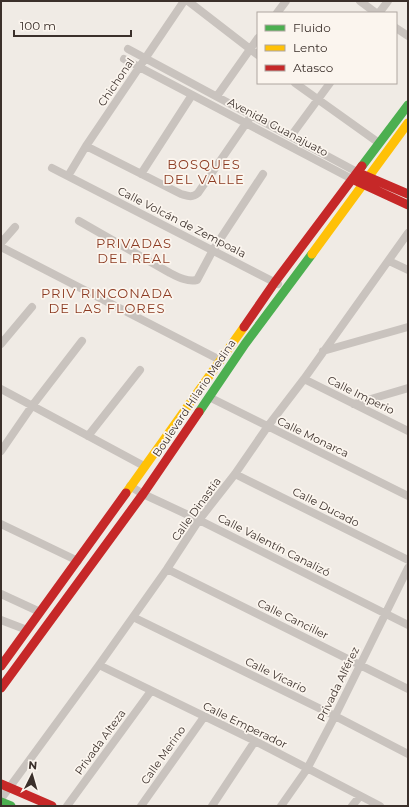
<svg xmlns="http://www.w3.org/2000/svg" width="409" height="807" font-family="Montserrat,sans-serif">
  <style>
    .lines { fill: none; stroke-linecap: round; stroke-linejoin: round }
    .street { stroke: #c9c3be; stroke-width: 8 }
    .fast { stroke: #4caf50; stroke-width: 9 }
    .slow { stroke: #ffc107; stroke-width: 9 }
    .jam { stroke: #c62828; stroke-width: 9 }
    .labels { text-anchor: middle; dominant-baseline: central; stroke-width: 3.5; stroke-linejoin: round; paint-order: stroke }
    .street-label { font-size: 11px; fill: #3b302b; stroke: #fbf5ee }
    .quarter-label { font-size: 13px; letter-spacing: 1px; fill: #8c3b22; stroke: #fbf5ee }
  </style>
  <rect width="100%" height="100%" fill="#f0ebe5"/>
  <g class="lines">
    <path class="street" d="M 188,1 L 258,55
      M 360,1 L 376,13
      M 277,13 L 286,1
      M 379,13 L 388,1
      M 396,28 L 408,36
      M 128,49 L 357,172
      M 124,59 L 352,179
      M 295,83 L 379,143
      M 217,96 L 258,38
      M 291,136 L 330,83
      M 86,146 L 181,194 C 188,196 192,198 198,193 L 249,119
      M 52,168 L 278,284
      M 141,174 L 192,95
      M 68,176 L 86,146 L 184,1
      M 79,221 L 170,273 C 178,277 187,282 197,280 L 213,250 L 263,174
      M 1,243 L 15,227
      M 1,247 L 220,360
      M 389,261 L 408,270
      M 1,344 L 32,307
      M 323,351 L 408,327
      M 304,379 L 408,431
      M 1,389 L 144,466
      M 209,397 L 408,496
      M 354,404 L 408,388
      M 88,436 L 140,370
      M 1,451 L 32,406 L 82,341
      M 235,474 L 408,560
      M 130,486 L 143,494 L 199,520 L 408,625
      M 1,524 L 78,561
      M 167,569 L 408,689
      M 1,594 L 40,612
      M 133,617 L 335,716 L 408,754
      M 1,620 L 27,630
      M 99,665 L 255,741 L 380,806
      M 1,799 L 99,665 L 167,569 L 199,520 L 235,474 L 268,426 L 304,379 L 408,233
      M 67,806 L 151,691
      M 141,806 L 204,717
      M 212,806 L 255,741
      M 281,806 L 307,769 L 335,716 L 408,568
      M 352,806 L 360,796"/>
    <path class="fast" d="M 362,166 L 408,105
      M 199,412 L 245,344 L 312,254
      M 1,802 L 11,806"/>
    <path class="slow" d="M 312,254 L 408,123
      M 126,493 L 244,327"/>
    <path class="jam" d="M 361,174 L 408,194
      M 356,181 L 408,205
      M 244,327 L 275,282 L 362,166
      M 1,666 L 126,493
      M 1,688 L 143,494 L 199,412
      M 1,784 L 52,806"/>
  </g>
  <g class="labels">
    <g class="street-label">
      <text transform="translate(116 82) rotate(-56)">Chichonal</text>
      <text transform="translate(278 127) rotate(28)">Avenida Guanajuato</text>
      <text transform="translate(182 222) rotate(27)">Calle Volcán de Zempoala</text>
      <text transform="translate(361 395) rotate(26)">Calle Imperio</text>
      <text transform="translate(194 398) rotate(-56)">Boulevard Hilario Medina</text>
      <text transform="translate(313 437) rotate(26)">Calle Monarca</text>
      <text transform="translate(326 507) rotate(27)">Calle Ducado</text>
      <text transform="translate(196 509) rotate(-54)">Calle Dinastía</text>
      <text transform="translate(274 545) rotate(27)">Calle Valentín Canalizó</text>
      <text transform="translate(293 619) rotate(26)">Calle Canciller</text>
      <text transform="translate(276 675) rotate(26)">Calle Vicario</text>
      <text transform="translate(338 684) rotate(-64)">Privada Alférez</text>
      <text transform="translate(245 725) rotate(26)">Calle Emperador</text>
      <text transform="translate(100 742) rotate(-54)">Privada Alteza</text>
      <text transform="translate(163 755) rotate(-55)">Calle Merino</text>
    </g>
    <g class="quarter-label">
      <text x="204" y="164">BOSQUES<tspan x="204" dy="15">DEL VALLE</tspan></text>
      <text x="134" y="243">PRIVADAS<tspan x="134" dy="15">DEL REAL</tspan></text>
      <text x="107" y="293">PRIV RINCONADA<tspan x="107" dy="15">DE LAS FLORES</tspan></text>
    </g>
  </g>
  <rect width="409" height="807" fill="none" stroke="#3b302b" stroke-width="4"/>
  <rect x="257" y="12" width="140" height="72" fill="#fbf5ee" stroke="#aea6a0"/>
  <rect x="265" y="25" width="20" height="6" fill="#4caf50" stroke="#aea6a0"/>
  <text x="293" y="32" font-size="12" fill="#3b302b">Fluido</text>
  <rect x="265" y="45" width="20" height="6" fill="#ffc107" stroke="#aea6a0"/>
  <text x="293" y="52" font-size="12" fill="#3b302b">Lento</text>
  <rect x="265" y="65" width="20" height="6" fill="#c62828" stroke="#aea6a0"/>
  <text x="293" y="72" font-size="12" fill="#3b302b">Atasco</text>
  <g transform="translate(32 775) rotate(5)" stroke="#fbf5ee" stroke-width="3" paint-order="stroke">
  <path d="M0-3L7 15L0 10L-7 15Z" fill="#3b302b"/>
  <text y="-6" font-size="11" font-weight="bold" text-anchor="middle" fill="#3b302b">N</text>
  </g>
  <path d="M14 30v6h117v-6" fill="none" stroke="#3b302b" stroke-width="2"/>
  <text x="20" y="30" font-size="12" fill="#3b302b" stroke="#fbf5ee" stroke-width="3" paint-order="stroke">100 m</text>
</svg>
